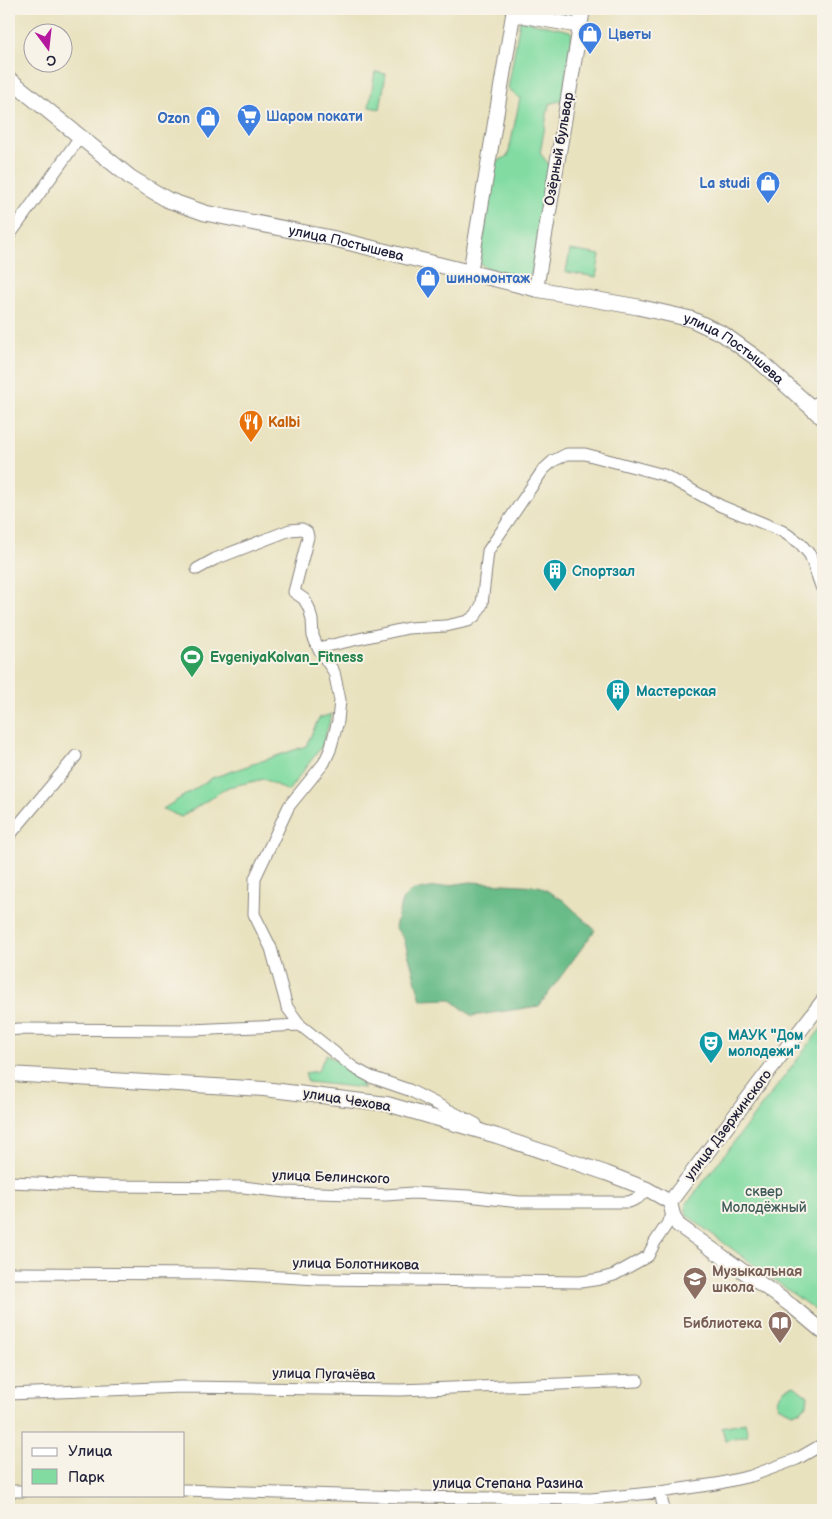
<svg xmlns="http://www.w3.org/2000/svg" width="832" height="1519" font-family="'Balsamiq Sans',sans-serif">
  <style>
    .green { fill: #82dca2; stroke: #527f6e }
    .forest { fill: #69bc88; stroke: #466f62 }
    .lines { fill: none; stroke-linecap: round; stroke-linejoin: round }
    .minor-casing { stroke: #86827d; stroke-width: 13 }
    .tertiary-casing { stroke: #86827d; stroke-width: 16 }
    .secondary-casing { stroke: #86827d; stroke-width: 17 }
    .minor { stroke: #fff; stroke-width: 11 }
    .tertiary { stroke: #fff; stroke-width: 14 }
    .secondary { stroke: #fff; stroke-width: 15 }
    .labels { text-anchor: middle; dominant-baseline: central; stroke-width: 4; stroke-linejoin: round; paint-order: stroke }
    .shop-label { font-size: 14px; font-weight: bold; fill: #366cbe; stroke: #f7f3e8; text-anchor: start }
    .street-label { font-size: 14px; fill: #22223b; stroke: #f7f3e8 }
    .food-label { font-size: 14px; font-weight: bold; fill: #c56008; stroke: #f7f3e8; text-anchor: start }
    .culture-label { font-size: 14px; font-weight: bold; fill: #0d838f; stroke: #f7f3e8; text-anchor: start }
    .leisure-label { font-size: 14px; font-weight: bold; fill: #27864d; stroke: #f7f3e8; text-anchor: start }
    .park-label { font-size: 14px; fill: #3f5a5a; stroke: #f7f3e8 }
    .education-label { font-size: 14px; font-weight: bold; fill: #785e54; stroke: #f7f3e8; text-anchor: start }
  </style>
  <rect width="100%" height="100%" fill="#f7f3e8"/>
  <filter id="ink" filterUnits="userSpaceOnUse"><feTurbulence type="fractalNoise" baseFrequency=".02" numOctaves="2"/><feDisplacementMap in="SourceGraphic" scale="10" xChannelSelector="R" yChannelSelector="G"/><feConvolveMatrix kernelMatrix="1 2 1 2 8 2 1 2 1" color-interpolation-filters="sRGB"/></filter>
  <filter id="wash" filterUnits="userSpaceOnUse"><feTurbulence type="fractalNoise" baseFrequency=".0096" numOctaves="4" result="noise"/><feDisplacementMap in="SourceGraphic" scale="20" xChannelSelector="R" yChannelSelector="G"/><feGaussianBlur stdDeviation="1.12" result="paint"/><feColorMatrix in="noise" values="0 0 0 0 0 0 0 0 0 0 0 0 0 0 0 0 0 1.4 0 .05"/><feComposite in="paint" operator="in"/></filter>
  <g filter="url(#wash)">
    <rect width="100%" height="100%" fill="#e9e2bf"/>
    <path class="green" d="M 522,9 L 578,9 L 577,13 L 571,19 Z
      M 520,20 L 570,31 L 572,34 L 563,100 L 549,104 L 540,153 L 553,170 L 533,273 L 526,277 L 487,268 L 479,263 L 496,162 L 508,156 L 520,98 L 508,89 Z
      M 375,72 L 386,74 L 380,109 L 369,107 Z
      M 570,250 L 600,255 L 596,277 L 566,272 Z
      M 332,714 L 322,746 L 288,791 L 264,779 L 228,787 L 181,817 L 163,809 L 212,778 L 306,746 L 319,718 Z
      M 823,1026 L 823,1316 L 693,1220 L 687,1215 L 685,1206 Z
      M 326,1054 L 348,1068 L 364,1088 L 308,1082 L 305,1073 L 318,1071 Z
      M 794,1385 L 808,1396 L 807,1403 L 802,1410 L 792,1413 L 778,1406 L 777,1399 L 785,1388 Z
      M 745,1422 L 748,1435 L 725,1440 L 722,1427 Z"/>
    <path class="forest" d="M 470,882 L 539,886 L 563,900 L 595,930 L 539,1006 L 472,1016 L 450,999 L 421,1000 L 404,939 L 395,927 L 402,900 L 411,891 Z"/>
  </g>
  <g filter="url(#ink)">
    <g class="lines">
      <defs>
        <path id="minor" d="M 9,236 L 80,137
          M 197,569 L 215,559 L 290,530 L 302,529 L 307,532 L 308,537 L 294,592 L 304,599 L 309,608 L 312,620 L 313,636 L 318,648 L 334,672 L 340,700 L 338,721 L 330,750 L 324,763 L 289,806 L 255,878 L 254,914 L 271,948 L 287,1007 L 300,1025 L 354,1068 L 371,1077 L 409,1090 L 476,1124 L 479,1131
          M 318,648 L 408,628 L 446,626 L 468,621 L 476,615 L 482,604 L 488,551 L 543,470 L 553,461 L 567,454 L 585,454 L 664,475 L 721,506 L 782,531 L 800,543 L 810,555 L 823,592
          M 9,836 L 76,756
          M 9,1030 L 19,1029 L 191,1030 L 300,1025
          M 9,1182 L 112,1186 L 243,1187 L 285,1192 L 386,1195 L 413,1193 L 468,1196 L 519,1202 L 629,1202 L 638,1198 L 647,1189
          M 9,1273 L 222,1274 L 318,1279 L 581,1282 L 600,1279 L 614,1275 L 648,1256 L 655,1242 L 673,1215
          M 9,1394 L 181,1387 L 400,1390 L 638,1381
          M 184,1490 L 401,1497 L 591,1499 L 660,1492 L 716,1484 L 751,1476 L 797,1459 L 823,1444
          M 9,1491 L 24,1491
          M 660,1492 L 664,1510"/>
        <path id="tertiary" d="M 513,14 L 580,26
          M 470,273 L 514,9
          M 536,289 L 583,9
          M 811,407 L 823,402
          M 9,1074 L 264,1089 L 387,1104 L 497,1136 L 606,1173 L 647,1189 L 670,1202
          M 670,1202 L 764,1077 L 823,1001
          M 670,1202 L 673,1215 L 678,1225 L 792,1306 L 823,1332"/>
        <g id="secondary">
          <path id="s1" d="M 9,79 L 131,178 L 168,200 L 205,213 L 331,238 L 536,289 L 638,307 L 691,319 L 723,334 L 755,357 L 823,418"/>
        </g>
      </defs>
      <use href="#minor" class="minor-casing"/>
      <use href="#tertiary" class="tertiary-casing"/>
      <use href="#secondary" class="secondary-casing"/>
      <use href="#minor" class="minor"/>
      <use href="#tertiary" class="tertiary"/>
      <use href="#secondary" class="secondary"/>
    </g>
  </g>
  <defs>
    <symbol id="shop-pin" viewBox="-11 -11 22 30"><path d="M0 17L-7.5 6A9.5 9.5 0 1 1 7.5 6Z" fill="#3f7fe0" stroke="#f7f3e8"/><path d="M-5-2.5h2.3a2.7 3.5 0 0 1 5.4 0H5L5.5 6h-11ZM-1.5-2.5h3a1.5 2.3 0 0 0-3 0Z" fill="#fff"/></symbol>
    <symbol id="supermarket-pin" viewBox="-11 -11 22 30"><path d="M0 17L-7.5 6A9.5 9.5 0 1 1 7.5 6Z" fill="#3f7fe0" stroke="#f7f3e8"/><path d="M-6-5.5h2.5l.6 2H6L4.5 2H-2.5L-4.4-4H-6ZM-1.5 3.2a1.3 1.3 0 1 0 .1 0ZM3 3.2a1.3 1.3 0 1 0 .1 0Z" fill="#fff"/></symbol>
    <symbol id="restaurant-pin" viewBox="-11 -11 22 30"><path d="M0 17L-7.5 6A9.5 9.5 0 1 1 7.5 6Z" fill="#e8710a" stroke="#f7f3e8"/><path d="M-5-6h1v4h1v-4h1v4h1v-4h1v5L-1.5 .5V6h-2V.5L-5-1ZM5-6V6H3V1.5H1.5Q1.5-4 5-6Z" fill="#fff"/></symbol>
    <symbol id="building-pin" viewBox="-11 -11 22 30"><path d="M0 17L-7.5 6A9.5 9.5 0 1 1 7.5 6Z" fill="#0f9aa8" stroke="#f7f3e8"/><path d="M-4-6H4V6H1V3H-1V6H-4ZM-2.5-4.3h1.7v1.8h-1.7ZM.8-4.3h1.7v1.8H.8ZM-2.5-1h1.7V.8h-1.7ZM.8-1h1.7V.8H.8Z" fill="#fff"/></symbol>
    <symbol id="stadium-pin" viewBox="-11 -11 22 30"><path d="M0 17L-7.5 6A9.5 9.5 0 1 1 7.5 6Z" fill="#2e9e5b" stroke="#f7f3e8"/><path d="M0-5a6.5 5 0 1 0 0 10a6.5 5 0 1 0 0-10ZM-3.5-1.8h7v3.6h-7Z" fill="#fff"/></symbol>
    <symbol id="theatre-pin" viewBox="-11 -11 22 30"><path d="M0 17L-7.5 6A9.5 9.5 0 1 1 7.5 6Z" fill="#0f9aa8" stroke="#f7f3e8"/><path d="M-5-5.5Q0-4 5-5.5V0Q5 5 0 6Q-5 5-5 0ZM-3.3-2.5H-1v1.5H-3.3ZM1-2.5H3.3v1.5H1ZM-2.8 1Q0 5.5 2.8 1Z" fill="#fff"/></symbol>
    <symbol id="school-pin" viewBox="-11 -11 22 30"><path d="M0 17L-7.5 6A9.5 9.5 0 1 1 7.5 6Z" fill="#8d6e63" stroke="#f7f3e8"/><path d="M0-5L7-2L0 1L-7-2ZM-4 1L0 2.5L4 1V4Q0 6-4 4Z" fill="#fff"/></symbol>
    <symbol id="library-pin" viewBox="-11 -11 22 30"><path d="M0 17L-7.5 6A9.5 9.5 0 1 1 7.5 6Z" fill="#8d6e63" stroke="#f7f3e8"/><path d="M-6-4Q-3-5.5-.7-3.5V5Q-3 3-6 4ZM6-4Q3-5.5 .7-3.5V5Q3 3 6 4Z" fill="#fff"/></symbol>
  </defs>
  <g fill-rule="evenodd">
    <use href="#shop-pin" x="576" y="20" width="28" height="38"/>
    <use href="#supermarket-pin" x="235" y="102" width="28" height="38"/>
    <use href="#shop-pin" x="194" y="104" width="28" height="38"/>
    <use href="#shop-pin" x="754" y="169" width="28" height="38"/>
    <use href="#shop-pin" x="414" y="264" width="28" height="38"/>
    <use href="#restaurant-pin" x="237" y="408" width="28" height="38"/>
    <use href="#building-pin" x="541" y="557" width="28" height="38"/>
    <use href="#stadium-pin" x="178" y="643" width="28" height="38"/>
    <use href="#building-pin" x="604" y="677" width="28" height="38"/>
    <use href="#theatre-pin" x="697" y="1029" width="28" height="38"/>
    <use href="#school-pin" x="681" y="1265" width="28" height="38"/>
    <use href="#library-pin" x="766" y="1309" width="28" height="38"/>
  </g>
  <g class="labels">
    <g class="shop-label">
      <text x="608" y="34">Цветы</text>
      <text x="266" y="116">Шаром покати</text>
      <text x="190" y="118" text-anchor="end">Ozon</text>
      <text x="750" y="183" text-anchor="end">La studi</text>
      <text x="446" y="278">шиномонтаж</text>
    </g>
    <g class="street-label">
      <text transform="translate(559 149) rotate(-80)">Озёрный бульвар</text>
      <text stroke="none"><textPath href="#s1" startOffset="384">улица Постышева</textPath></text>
      <text stroke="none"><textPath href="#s1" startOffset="789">улица Постышева</textPath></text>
      <text transform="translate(347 1100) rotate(9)">улица Чехова</text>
      <text transform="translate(728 1125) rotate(-53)">улица Дзержинского</text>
      <text transform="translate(331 1177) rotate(2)">улица Белинского</text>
      <text transform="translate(356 1264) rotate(1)">улица Болотникова</text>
      <text transform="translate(324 1374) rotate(1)">улица Пугачёва</text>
      <text x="508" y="1483">улица Степана Разина</text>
    </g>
    <g class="food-label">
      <text x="268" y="422">Kalbi</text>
    </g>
    <g class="culture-label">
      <text x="572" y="571">Спортзал</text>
      <text x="636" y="691">Мастерская</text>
      <text x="728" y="1035">МАУК "Дом<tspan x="728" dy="16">молодежи"</tspan></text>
    </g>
    <g class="leisure-label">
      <text x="210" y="657">EvgeniyaKolvan_Fitness</text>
    </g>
    <g class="park-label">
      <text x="764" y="1191">сквер<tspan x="764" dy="16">Молодёжный</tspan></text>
    </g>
    <g class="education-label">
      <text x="712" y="1271">Музыкальная<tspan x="712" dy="16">школа</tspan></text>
      <text x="762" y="1323" text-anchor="end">Библиотека</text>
    </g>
  </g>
  <rect width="832" height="1519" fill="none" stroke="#f7f3e8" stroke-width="30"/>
  <rect x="22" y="1432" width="162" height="65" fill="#f7f3e8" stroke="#a29fa3"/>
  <rect x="32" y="1448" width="25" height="8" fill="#ffffff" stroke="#a29fa3"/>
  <text x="68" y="1456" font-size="15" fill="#22223b">Улица</text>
  <rect x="32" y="1469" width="25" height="15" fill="#82dca2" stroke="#a29fa3"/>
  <text x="68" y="1482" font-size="15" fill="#22223b">Парк</text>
  <g transform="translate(48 48) rotate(165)"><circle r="24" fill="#f7f3e8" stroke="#a29fa3"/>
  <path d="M0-4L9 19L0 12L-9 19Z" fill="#b5179e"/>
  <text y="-8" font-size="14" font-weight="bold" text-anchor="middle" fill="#22223b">С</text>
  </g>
</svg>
